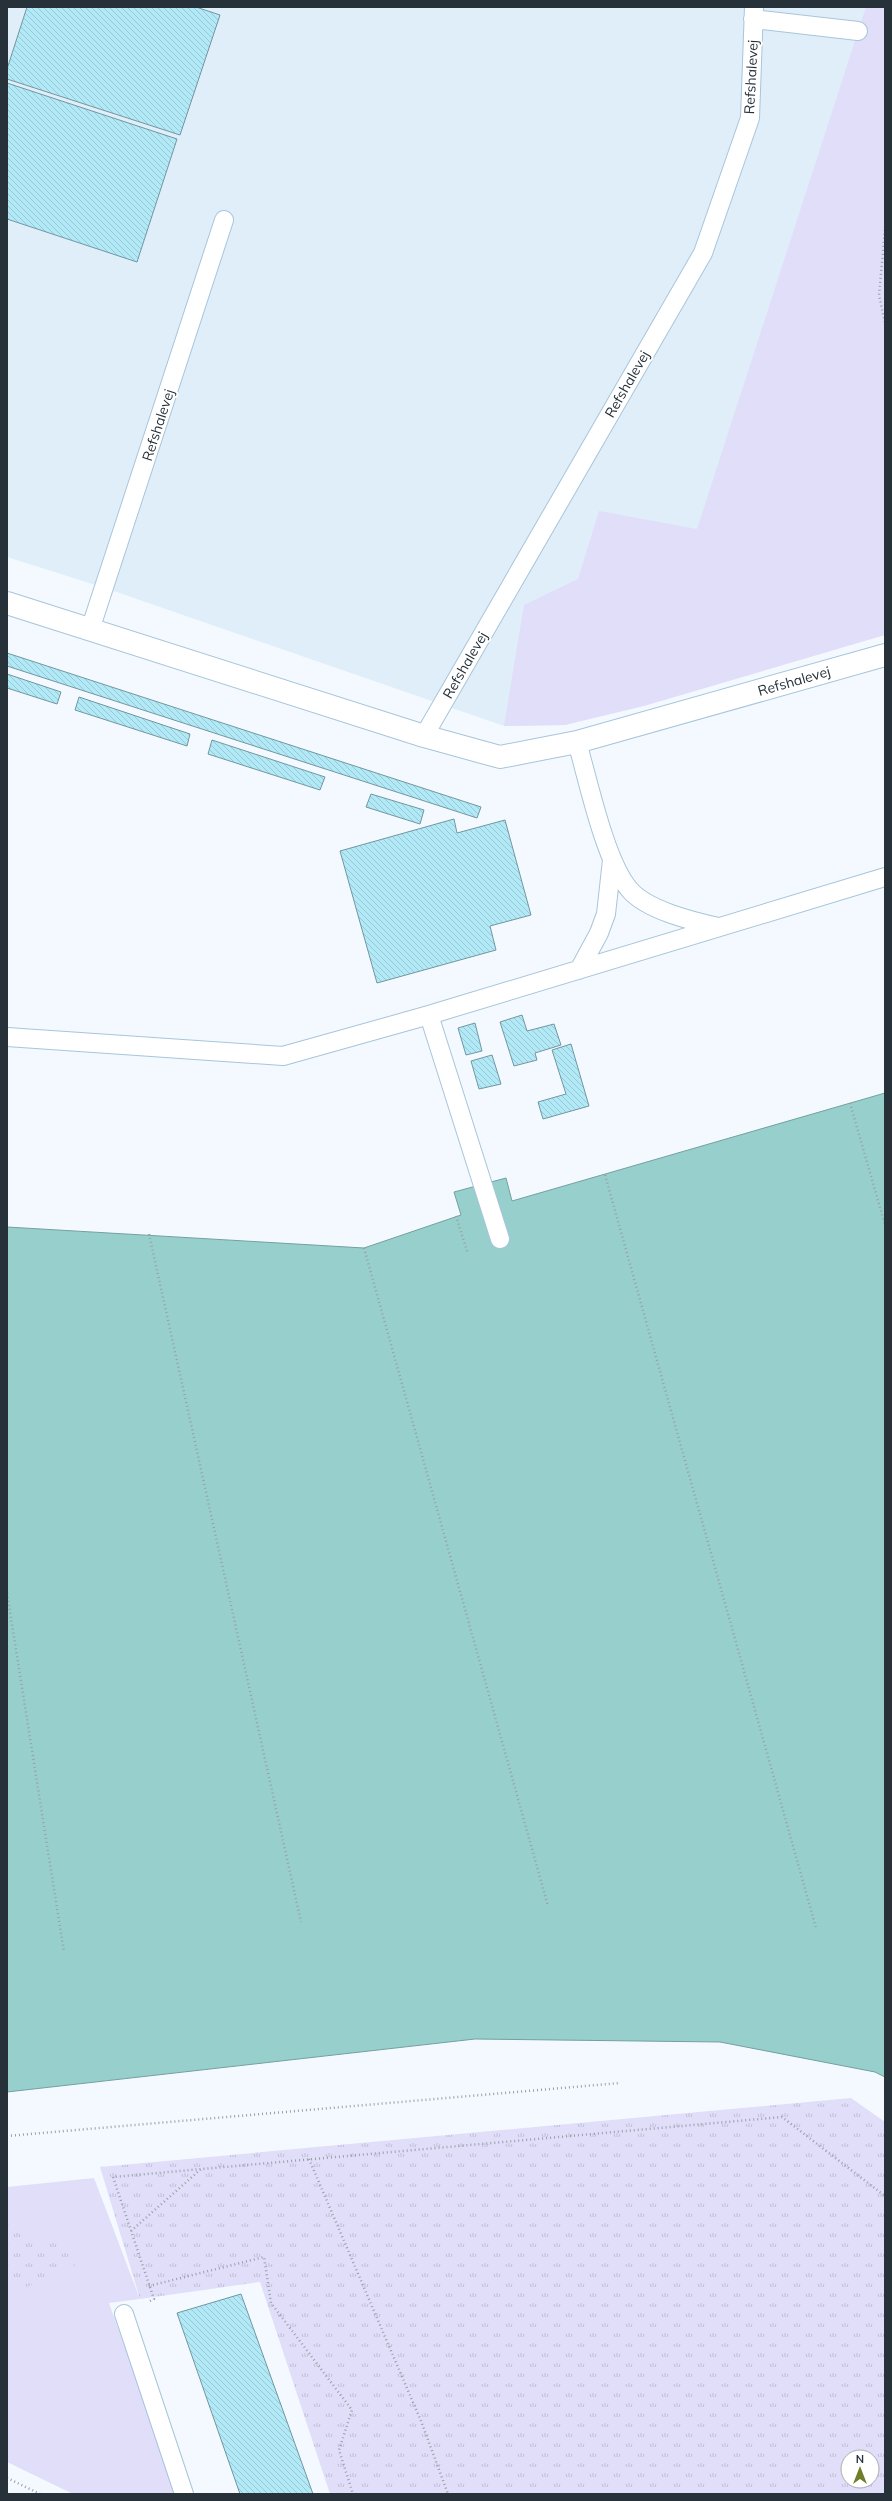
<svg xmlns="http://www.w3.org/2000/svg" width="892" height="2501" font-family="Mulish,sans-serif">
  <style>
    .built { fill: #dfeef9 }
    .grass { fill: #e1defa }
    .park { fill: url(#park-tufts); fill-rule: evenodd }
    .water { fill: #96cfcb; stroke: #74a0a0 }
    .building { fill: url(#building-back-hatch); stroke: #7197a1 }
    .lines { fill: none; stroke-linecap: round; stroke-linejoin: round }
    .service-casing { stroke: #a8c5db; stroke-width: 20 }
    .minor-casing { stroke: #a8c5db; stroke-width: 24 }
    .path { stroke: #98a1a7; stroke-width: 2.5; stroke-dasharray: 1 3; stroke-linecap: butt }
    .service { stroke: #fff; stroke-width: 18 }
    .minor { stroke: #fff; stroke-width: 22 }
    .labels { text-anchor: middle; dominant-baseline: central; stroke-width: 4; stroke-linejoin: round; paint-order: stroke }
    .street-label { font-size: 14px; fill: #26313a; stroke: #fff }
  </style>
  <defs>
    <pattern id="park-tufts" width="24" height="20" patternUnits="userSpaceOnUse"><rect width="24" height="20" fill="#e1defa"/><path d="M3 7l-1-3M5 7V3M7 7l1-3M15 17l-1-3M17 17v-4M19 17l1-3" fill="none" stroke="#c1bfd7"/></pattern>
    <pattern id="building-back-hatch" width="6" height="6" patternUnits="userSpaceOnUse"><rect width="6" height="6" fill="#b2e9f7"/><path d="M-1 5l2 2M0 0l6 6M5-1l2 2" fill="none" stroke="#99c8d4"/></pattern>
  </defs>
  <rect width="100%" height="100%" fill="#f3f9fe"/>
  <path class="built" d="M 7,7 L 885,7 L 885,632 L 565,725 L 504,726 L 105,588 L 7,557 Z"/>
  <path class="grass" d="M 866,7 L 885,7 L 885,635 L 644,706 L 565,725 L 504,726 L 524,605 L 578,579 L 599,511 L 697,529 Z
    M 94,2178 L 140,2299 L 109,2303 L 177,2494 L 73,2494 L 7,2462 L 7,2187 Z"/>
  <path class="park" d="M 851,2098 L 885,2122 L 885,2494 L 330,2494 L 260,2282 L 140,2299 L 100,2167 ZM 848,2457 L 872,2457 L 872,2481 L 848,2481 Z
    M 7,2216 L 19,2220 L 21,2244 L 61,2234 L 75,2266 L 27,2287 L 7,2274 Z"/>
  <path class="water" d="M 885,1093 L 885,2077 L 875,2072 L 720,2042 L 475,2039 L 7,2092 L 7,1227 L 364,1248 L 461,1215 L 454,1192 L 506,1178 L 512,1201 Z"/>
  <path class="building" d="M 27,7 L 196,7 L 220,15 L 180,135 L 7,79 L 7,69 Z
    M 7,83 L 177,139 L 137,262 L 7,219 Z
    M 7,653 L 481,807 L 477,818 L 7,666 Z
    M 7,674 L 61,692 L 57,704 L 7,688 Z
    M 79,697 L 190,734 L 187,746 L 75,710 Z
    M 212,740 L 325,777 L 320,790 L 208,754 Z
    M 371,794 L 424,810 L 420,824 L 366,807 Z
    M 454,819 L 457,833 L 505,820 L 531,915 L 490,926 L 496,950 L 377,983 L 340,851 Z
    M 522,1015 L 527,1031 L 554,1024 L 561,1045 L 535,1053 L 537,1060 L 514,1066 L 500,1022 Z
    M 475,1023 L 482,1051 L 466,1055 L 458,1028 Z
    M 571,1044 L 589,1106 L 543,1119 L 538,1102 L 566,1094 L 552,1050 Z
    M 492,1055 L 501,1084 L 479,1089 L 471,1061 Z
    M 241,2294 L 313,2494 L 240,2494 L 177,2313 Z"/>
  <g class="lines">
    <defs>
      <path id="service" d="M 753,19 L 858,31
        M 90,630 L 224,220
        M 424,736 L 703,253 L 750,118 L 754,7
        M 577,742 C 588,780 605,861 629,889 C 646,910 692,921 718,927
        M 579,970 L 599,933 L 606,914 L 612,860
        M 429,1015 L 500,1239
        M 7,1037 L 283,1056 L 429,1015 L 885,877
        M 124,2314 L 184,2494"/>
      <path id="minor" d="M 7,603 L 424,736 L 500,757 L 577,742 L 885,655"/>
    </defs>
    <use href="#service" class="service-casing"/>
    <use href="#minor" class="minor-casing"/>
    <path class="path" d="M 885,230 L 879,295 L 885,323
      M 850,1103 L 885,1225
      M 605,1175 L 816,1928
      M 456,1216 L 468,1254
      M 149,1234 L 301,1922
      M 364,1248 L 548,1906
      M 7,1593 L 64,1952
      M 7,2136 L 620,2083
      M 309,2159 L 421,2421 L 448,2494
      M 131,2231 L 201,2169
      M 149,2286 L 264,2257 L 271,2303 L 352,2410 L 339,2450 L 353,2494
      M 150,2301 L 154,2299 L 113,2177 L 782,2117 L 885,2196
      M 7,2478 L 40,2494"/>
    <use href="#service" class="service"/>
    <use href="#minor" class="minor"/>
  </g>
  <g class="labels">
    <g class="street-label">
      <text transform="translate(751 77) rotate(-87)">Refshalevej</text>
      <text transform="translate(627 384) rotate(-60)">Refshalevej</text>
      <text transform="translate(158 425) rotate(-72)">Refshalevej</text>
      <text transform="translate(465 665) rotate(-60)">Refshalevej</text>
      <text transform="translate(794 681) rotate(-16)">Refshalevej</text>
    </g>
  </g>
  <rect width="892" height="2501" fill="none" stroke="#26313a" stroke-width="16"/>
  <g transform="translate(860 2469)"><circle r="19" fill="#ffffff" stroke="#a8adb0"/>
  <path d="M0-3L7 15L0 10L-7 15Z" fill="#717d2a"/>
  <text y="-6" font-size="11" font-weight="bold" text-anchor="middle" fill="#26313a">N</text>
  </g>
</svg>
